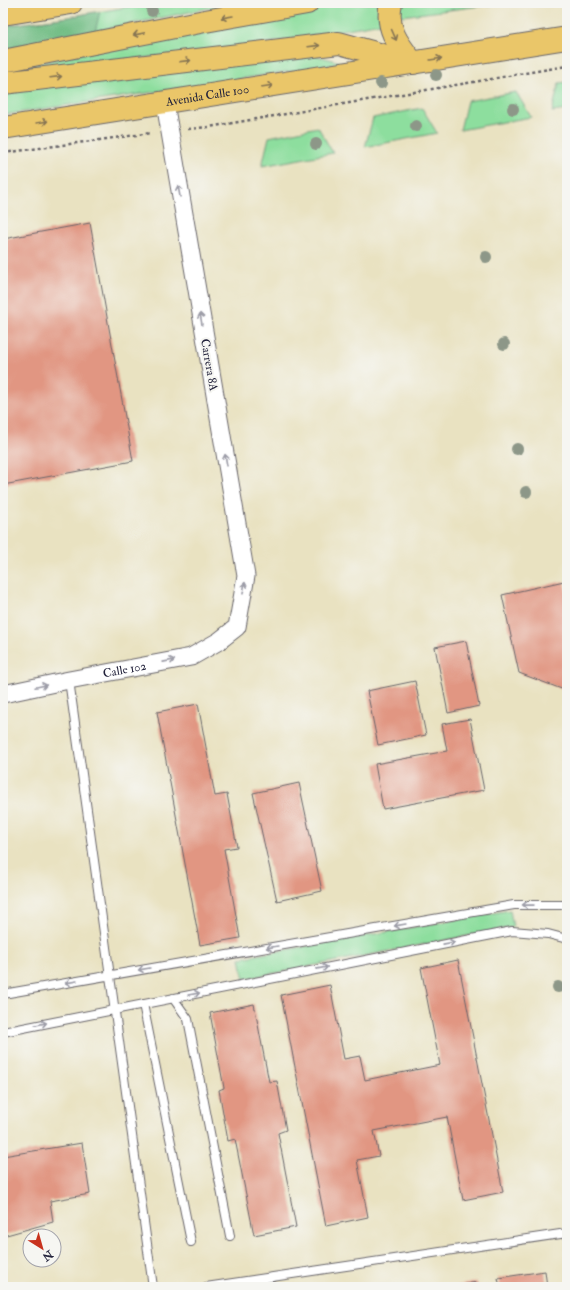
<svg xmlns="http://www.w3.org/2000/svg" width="570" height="1290" font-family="'IM FELL Double Pica',serif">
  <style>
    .green { fill: #8dde9e; stroke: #58806c }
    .forest { fill: #72bd85; stroke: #4a7060 }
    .building { fill: #e19682 }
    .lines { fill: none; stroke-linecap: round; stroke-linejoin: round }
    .service-casing { stroke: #68656a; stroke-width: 10 }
    .minor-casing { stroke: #68656a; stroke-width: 19 }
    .primary-casing { stroke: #68656a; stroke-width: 24 }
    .path { stroke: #68656a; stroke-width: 2.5; stroke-dasharray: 3 3; stroke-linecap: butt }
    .service { stroke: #fff; stroke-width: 8 }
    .minor { stroke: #fff; stroke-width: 17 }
    .primary { stroke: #eac669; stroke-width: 22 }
    .tree { fill: #8d9788 }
    .oneway { stroke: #867452 }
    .oneway2 { stroke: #9c9ca7 }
    .labels { text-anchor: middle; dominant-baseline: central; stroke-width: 4; stroke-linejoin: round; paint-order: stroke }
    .street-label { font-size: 12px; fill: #22223b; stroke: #f6f6f2 }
  </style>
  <rect width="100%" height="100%" fill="#f6f6f2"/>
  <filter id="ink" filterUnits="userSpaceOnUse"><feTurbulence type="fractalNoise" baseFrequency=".025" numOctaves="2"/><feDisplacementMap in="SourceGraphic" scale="8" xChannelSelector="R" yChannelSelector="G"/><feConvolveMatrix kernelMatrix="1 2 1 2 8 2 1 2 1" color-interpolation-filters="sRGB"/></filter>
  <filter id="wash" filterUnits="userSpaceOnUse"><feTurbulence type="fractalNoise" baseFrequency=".012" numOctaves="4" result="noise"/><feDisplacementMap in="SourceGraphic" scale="16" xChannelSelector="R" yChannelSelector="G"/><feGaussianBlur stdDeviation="0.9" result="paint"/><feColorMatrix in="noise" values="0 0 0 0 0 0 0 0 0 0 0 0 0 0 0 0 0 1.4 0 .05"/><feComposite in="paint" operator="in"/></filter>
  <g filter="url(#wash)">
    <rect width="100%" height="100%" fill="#e9e2c1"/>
    <path class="green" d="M 150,3 L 234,3 L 27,45 L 3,26 L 69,17 Z
      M 333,3 L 378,3 L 379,16 L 381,23 L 275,42 L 142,58 L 12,69 L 267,12 Z
      M 398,3 L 504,3 L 402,16 L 398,10 Z
      M 314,55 L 344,63 L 3,115 L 3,91 Z
      M 567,82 L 567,110 L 552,112 L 559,83 Z
      M 516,92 L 531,117 L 460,130 L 467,101 Z
      M 422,108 L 437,133 L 365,147 L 373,118 Z
      M 318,127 L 333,153 L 262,166 L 269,137 Z
      M 510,910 L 513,927 L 244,979 L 240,958 Z"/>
    <path class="forest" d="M 100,11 L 95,32 L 3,50 L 3,26 L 69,17 Z"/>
    <g id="blocks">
      <path class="building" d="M 90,223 L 133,461 L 3,485 L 3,239 Z
        M 564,581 L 567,596 L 567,691 L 519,673 L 502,595 Z
        M 466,641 L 479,706 L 448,713 L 435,647 Z
        M 415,681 L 426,735 L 378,745 L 367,691 Z
        M 198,704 L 215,796 L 227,794 L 237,847 L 224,849 L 240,938 L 200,945 L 157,712 Z
        M 470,719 L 484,790 L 383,809 L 375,764 L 447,751 L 442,724 Z
        M 299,783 L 322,891 L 277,901 L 253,793 Z
        M 458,960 L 503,1192 L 463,1200 L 447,1117 L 374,1131 L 379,1156 L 357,1160 L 368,1217 L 326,1226 L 281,995 L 330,985 L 344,1059 L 360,1056 L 365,1080 L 440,1065 L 421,968 Z
        M 254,1004 L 269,1082 L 277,1081 L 286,1130 L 278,1133 L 296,1227 L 254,1235 L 235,1139 L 228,1141 L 219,1090 L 224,1088 L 210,1013 Z
        M 82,1143 L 90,1194 L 50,1201 L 53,1222 L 3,1236 L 3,1156 Z
        M 545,1271 L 547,1287 L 500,1287 L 498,1278 Z
        M 477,1282 L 478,1287 L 454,1287 L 454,1286 Z"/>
    </g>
  </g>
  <g filter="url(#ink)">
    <use href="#blocks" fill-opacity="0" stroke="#68656a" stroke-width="1"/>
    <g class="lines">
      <defs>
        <path id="service" d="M 69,680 L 153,1287
          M 3,994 L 514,905 L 567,905
          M 173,998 L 188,1019 L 230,1236
          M 143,1004 L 191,1242
          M 3,1032 L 512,931 L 548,934 L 567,939
          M 206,1287 L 567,1233"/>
        <g id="minor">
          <path id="s1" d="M 3,694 L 69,680 L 191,657 L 219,641 L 237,627 L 246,576 L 165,103"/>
        </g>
        <g id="primary">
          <path d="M 391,3 C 385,28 398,44 413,63"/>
          <path d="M 3,14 L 71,3"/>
          <path d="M 3,61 L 205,21 L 307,3"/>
          <path d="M 3,83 L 339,43 L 405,61"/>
          <path id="s2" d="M 3,128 L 567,38"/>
        </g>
      </defs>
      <use href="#service" class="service-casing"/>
      <use href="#minor" class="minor-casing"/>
      <use href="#primary" class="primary-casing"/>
      <path class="path" d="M 188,129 L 209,127 L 567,66
        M 3,153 L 151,133"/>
      <use href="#service" class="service"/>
      <use href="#minor" class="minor"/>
      <use href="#primary" class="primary"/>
    </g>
    <g class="tree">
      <circle cx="152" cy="11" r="6"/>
      <circle cx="436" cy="75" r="6"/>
      <circle cx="381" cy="83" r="6"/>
      <circle cx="513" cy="109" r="6"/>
      <circle cx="416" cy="126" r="6"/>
      <circle cx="316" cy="144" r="6"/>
      <circle cx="486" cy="257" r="6"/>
      <circle cx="504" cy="344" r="6"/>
      <circle cx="517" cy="449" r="6"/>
      <circle cx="526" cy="492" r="6"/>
      <circle cx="558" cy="987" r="6"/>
    </g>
    <defs><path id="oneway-shaft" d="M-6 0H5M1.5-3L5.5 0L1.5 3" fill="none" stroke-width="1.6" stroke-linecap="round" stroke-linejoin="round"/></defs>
    <g class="oneway">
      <use href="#oneway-shaft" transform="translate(227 17) rotate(170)"/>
      <use href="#oneway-shaft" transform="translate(139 34) rotate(169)"/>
      <use href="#oneway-shaft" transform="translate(394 35) rotate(66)"/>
      <use href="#oneway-shaft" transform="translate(314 46) rotate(-7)"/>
      <use href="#oneway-shaft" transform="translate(436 59) rotate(-9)"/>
      <use href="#oneway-shaft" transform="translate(185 61) rotate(-7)"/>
      <use href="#oneway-shaft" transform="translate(56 77) rotate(-7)"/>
      <use href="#oneway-shaft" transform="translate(267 86) rotate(-9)"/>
      <use href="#oneway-shaft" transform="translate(42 122) rotate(-9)"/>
    </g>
    <g class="oneway2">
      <use href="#oneway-shaft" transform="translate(179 191) rotate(-100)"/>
      <use href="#oneway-shaft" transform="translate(201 319) rotate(-100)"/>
      <use href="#oneway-shaft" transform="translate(226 460) rotate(-100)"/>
      <use href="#oneway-shaft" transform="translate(244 588) rotate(-80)"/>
      <use href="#oneway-shaft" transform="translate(169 661) rotate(-11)"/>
      <use href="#oneway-shaft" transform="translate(41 686) rotate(-12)"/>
      <use href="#oneway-shaft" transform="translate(528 905) rotate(-179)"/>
      <use href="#oneway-shaft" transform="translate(400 925) rotate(170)"/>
      <use href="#oneway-shaft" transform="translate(449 943) rotate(-11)"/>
      <use href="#oneway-shaft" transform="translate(272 947) rotate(170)"/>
      <use href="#oneway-shaft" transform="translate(322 968) rotate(-11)"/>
      <use href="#oneway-shaft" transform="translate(144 969) rotate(170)"/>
      <use href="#oneway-shaft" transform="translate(71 982) rotate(170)"/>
      <use href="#oneway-shaft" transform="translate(194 994) rotate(-11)"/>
      <use href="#oneway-shaft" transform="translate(41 1024) rotate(-11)"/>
    </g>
  </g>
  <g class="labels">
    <g class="street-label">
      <text stroke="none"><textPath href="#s2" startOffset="207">Avenida Calle 100</textPath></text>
      <text transform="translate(209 365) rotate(80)">Carrera 8A</text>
      <text stroke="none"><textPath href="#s1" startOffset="124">Calle 102</textPath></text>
    </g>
  </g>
  <rect width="570" height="1290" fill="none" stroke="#f6f6f2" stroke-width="16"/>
  <g transform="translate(42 1248) rotate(143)"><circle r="19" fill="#f6f6f2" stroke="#a1a1a9"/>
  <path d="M0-3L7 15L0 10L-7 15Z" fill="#c8321e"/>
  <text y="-6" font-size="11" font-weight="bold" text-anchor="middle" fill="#22223b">N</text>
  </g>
</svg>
